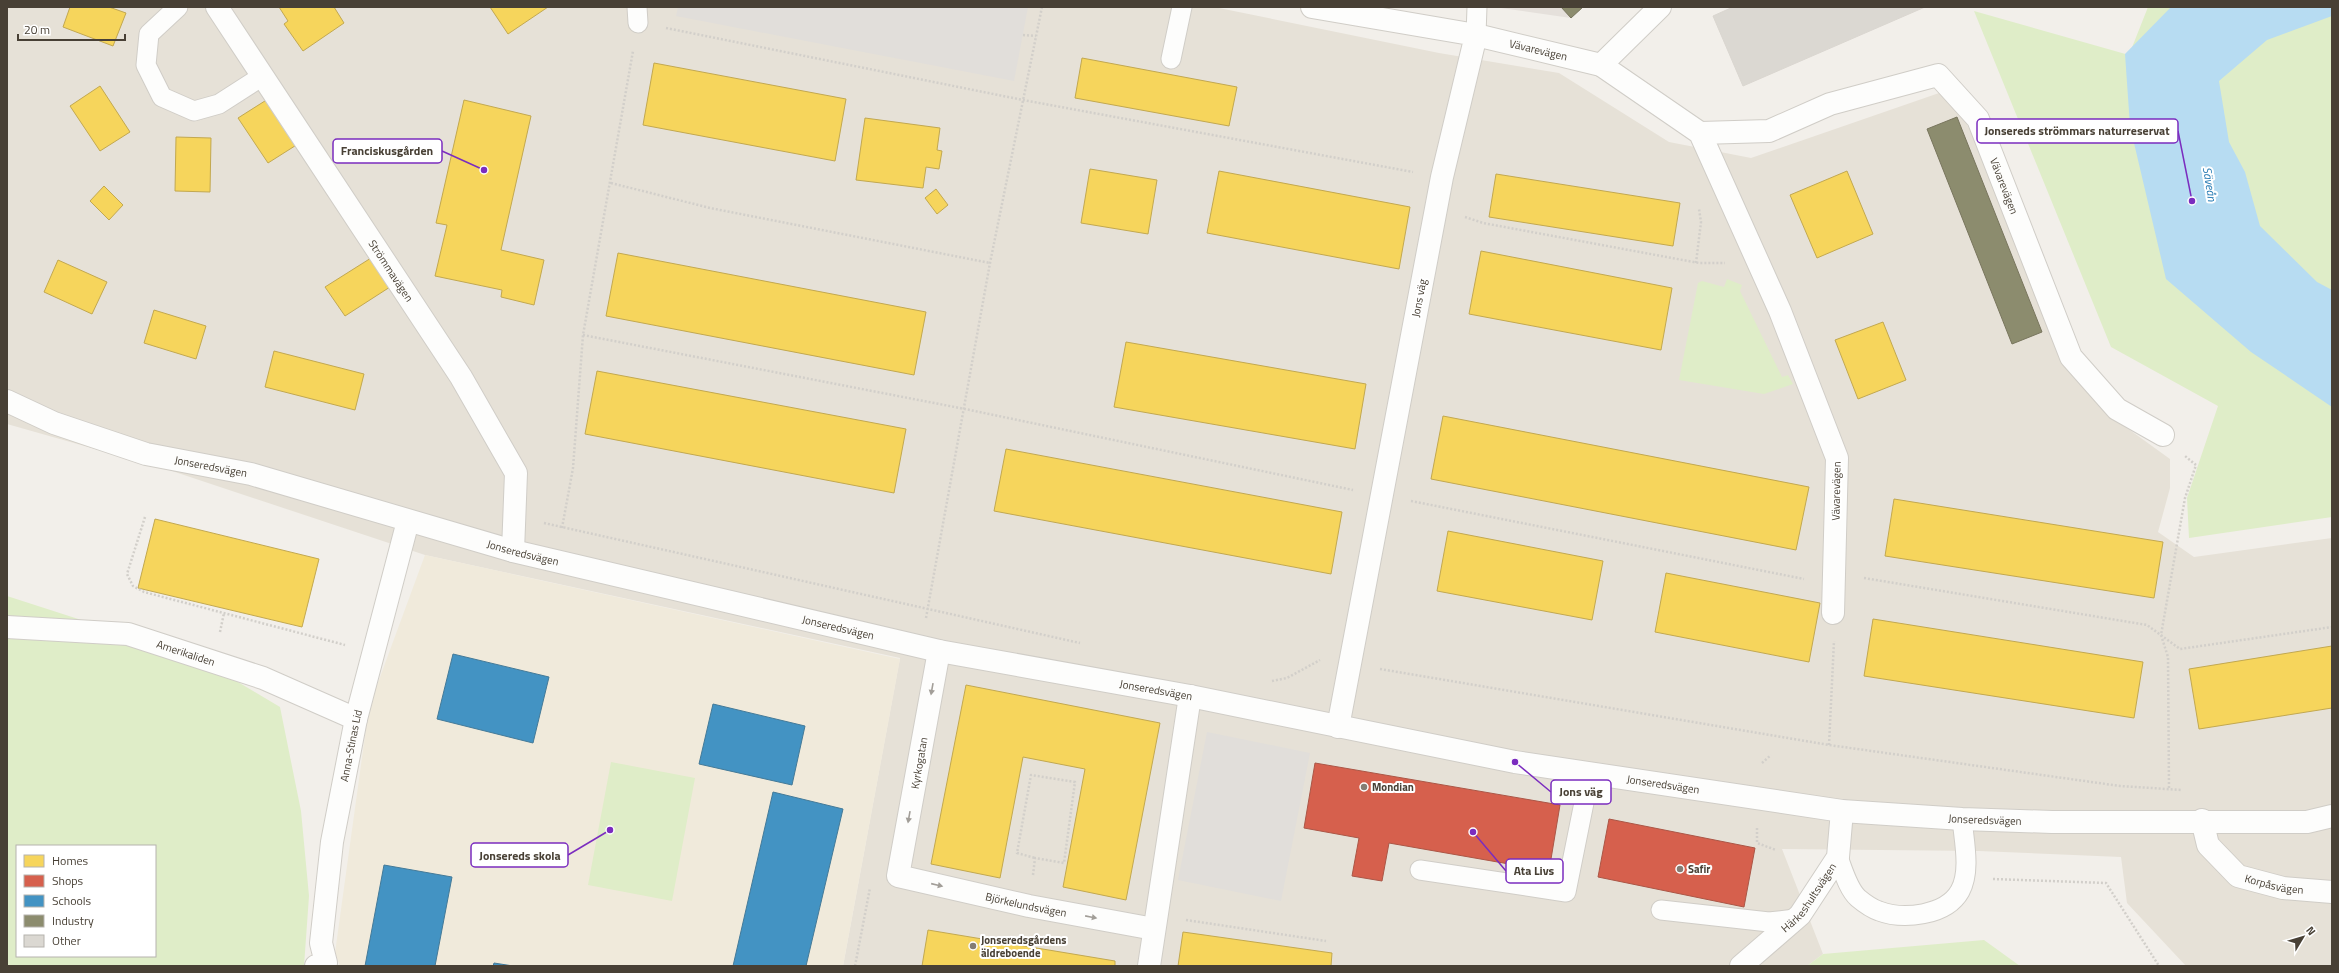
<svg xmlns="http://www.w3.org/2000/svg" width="2339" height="973" font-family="'Titillium Web',sans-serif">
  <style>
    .residential { fill: #e6e1d7 }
    .industrial { fill: #e5e0db }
    .education { fill: #f0eadb }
    .green { fill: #dfedc8; fill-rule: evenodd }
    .parking { fill: #e1deda }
    .water { fill: #b7dcf2 }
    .homes { fill: #f6d55c; stroke: #c2a850 }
    .shops { fill: #d6604d; stroke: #ab5646 }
    .schools { fill: #4393c3; stroke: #447a98 }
    .industry { fill: #8c8c6e; stroke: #78755d }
    .building { fill: #dbd8d2; stroke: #dad6d0 }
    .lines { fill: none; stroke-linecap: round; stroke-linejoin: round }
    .service-casing { stroke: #d0cdc7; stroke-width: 21 }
    .minor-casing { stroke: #d0cdc7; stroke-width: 24 }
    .tertiary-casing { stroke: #d0cdc7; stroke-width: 24 }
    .path { stroke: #d2cfca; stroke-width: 2.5; stroke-dasharray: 2 2; stroke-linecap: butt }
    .service { stroke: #fdfdfc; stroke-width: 19 }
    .minor { stroke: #fdfdfc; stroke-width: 22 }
    .tertiary { stroke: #fdfdfc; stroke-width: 22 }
    .oneway { fill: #a29e98 }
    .poi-dot { fill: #847d74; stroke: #fff; stroke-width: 1.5 }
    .labels { text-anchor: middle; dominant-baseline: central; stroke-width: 4; stroke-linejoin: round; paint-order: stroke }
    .street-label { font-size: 11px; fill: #484035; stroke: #fff }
    .poi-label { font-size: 11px; font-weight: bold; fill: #484035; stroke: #fff; text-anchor: start }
    .water-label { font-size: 12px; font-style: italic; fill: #257ab3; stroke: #fff }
    .leader { fill: none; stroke: #7b2cbf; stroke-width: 1.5 }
    .callout-dot { fill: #7b2cbf; stroke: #fff; stroke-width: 1.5 }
    .callout { fill: #fff; stroke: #7b2cbf; stroke-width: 1.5 }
    .callout-label { font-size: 12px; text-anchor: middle; font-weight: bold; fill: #484035 }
  </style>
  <rect width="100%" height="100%" fill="#f2efea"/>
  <path class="residential" d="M 7,7 L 1214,7 L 1439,53 L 1559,73 L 1669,142 L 1751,158 L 1942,92 L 1960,110 L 2109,415 L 2170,459 L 2170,488 L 2158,532 L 2194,557 L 2332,538 L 2332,966 L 2186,966 L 2127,903 L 2121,857 L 1979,851 L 1782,849 L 1823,954 L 1807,966 L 843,966 L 900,658 L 425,555 L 169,470 L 7,424 Z"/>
  <path class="industrial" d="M 1494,7 L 1583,7 L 1571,18 Z"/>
  <path class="education" d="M 425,555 L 900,659 L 843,966 L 340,966 L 335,953 L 369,707 Z"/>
  <path class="green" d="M 2148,7 L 2332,7 L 2332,517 L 2189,538 L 2187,498 L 2218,406 L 2111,347 L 1974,11 L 2129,55 Z
    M 1727,279 L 1742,285 L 1740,291 L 1782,377 L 1788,375 L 1793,384 L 1764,394 L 1679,380 L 1698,283 L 1702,281 L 1724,287 Z
    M 7,596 L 196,657 L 280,707 L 301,811 L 309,896 L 304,966 L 7,966 ZM 17,846 L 155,846 L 155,956 L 17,956 Z
    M 611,762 L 695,778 L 672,901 L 588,885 Z
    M 1984,940 L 2020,966 L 1807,966 L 1823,954 Z"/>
  <path class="parking" d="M 678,7 L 1028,7 L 1014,81 L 676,16 Z
    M 1207,732 L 1310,753 L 1281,901 L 1178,880 Z"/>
  <path class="water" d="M 2171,7 L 2332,7 L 2332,16 L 2267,40 L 2219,81 L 2229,142 L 2245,172 L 2260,226 L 2317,282 L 2332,290 L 2332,407 L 2251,352 L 2166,279 L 2130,126 L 2125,54 Z"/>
  <path class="homes" d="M 70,7 L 109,7 L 126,13 L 113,46 L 63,27 Z
    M 279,7 L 334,7 L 344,23 L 303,51 L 284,24 L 288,21 Z
    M 490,7 L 548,7 L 508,34 Z
    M 1082,58 L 1237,87 L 1229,126 L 1075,98 Z
    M 654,63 L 846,99 L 835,161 L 643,125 Z
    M 100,86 L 130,132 L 100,151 L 70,106 Z
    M 268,99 L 298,144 L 268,163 L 238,118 Z
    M 464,100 L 531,116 L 501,250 L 544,260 L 534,305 L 501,297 L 502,290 L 435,276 L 447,225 L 436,223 Z
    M 865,118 L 940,128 L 937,150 L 942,151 L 939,169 L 926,167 L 923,188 L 856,180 Z
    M 176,137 L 211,138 L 210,192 L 175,191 Z
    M 1090,169 L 1157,180 L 1148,234 L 1081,223 Z
    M 1219,171 L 1410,207 L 1399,269 L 1207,233 Z
    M 1847,171 L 1873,234 L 1817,258 L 1790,195 Z
    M 1496,174 L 1680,203 L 1673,246 L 1489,217 Z
    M 104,186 L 123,205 L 109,220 L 90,201 Z
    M 936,189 L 948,205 L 937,214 L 925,198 Z
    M 1481,251 L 1672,288 L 1661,350 L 1469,314 Z
    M 618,253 L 926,312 L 914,375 L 606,316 Z
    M 371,258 L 390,287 L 345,316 L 325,287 Z
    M 58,260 L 107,282 L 92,314 L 44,292 Z
    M 154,310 L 206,326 L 196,359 L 144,343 Z
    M 1883,322 L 1906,380 L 1858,399 L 1835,340 Z
    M 1126,342 L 1366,384 L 1355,449 L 1114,407 Z
    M 274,351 L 364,374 L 355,410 L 265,387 Z
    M 597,371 L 906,429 L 894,493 L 585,434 Z
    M 1443,416 L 1809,487 L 1796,550 L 1431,479 Z
    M 1006,449 L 1342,512 L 1331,574 L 994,511 Z
    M 1894,499 L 2163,542 L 2154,598 L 1885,556 Z
    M 155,519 L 319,559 L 302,627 L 138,588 Z
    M 1448,531 L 1603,561 L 1592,620 L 1437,591 Z
    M 1666,573 L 1820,603 L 1809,662 L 1655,632 Z
    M 1873,619 L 2143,662 L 2134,718 L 1864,676 Z
    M 2332,646 L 2332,708 L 2199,729 L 2189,669 Z
    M 966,685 L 1160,723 L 1126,900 L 1063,887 L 1085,769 L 1023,757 L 1000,878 L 931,864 Z
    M 928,930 L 1115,961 L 1115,966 L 922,966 Z
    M 1183,932 L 1332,953 L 1331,966 L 1178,966 Z"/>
  <path class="shops" d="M 1315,763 L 1560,805 L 1549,871 L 1389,843 L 1382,881 L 1352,876 L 1359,838 L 1304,828 Z
    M 1609,819 L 1755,848 L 1744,907 L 1598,877 Z"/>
  <path class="schools" d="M 453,654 L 549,677 L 533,743 L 437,719 Z
    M 713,704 L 805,726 L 792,785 L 699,764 Z
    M 773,792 L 843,809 L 806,966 L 733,966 Z
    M 384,865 L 452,877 L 435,966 L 365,966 Z
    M 494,963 L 513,966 L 493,966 Z"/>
  <path class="industry" d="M 1561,7 L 1583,7 L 1571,18 Z
    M 1957,117 L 2042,332 L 2012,344 L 1927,129 Z"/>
  <path class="building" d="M 1733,7 L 1925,7 L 1743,86 L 1713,16 Z"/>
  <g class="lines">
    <defs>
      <path id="service" d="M 178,7 L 149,34 L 146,65 L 162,97 L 194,111 L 219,104 L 261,77
        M 637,7 L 638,23
        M 1476,35 L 1477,7
        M 1171,59 L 1182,7
        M 1838,857 C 1843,870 1848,889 1858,898 C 1864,903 1873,909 1879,911 C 1903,920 1946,916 1960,891 C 1971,871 1964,841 1962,819
        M 1420,870 L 1566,892 L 1590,773
        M 1661,910 L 1769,922 L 1795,919"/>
      <g id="minor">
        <path id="s1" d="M 217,7 L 461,377 L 516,473 L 513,551"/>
        <path d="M 1312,7 L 1476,35 L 1442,177 L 1338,727"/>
        <path id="s2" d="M 1476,35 L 1601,65 L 1700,133 L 1780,311 L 1837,458 L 1833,613"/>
        <path d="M 1601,65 L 1660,7"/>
        <path id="s3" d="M 1700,133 L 1769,131 L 1830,104 L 1938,75 L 1978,119 L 2071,357 L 2117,409 L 2163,435"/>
        <path id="s4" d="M 7,627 L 128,634 L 263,678 L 356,719"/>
        <path id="s5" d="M 939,651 L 898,876 L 1029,906 L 1154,929"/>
        <path id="s6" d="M 2202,820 L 2208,845 L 2238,876 L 2283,888 L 2332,892"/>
        <path id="s7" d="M 316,966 L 326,963 L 321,943 L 332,842 L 356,719 L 408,521"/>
        <path d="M 1149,966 L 1190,696"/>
        <path id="s8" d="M 1741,966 L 1800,915 L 1838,857 L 1842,811"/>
      </g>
      <g id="tertiary">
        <path id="s9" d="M 7,401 L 54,423 L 146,454 L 251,474 L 513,551 L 939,651 L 1190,696 L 1515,762 L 1842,811 L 1962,819 L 2052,822 L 2307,822 L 2332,816"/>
      </g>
    </defs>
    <use href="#service" class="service-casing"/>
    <use href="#minor" class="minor-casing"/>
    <use href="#tertiary" class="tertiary-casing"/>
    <path class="path" d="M 666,28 L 1023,100 L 1413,172
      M 1023,35 L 1036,36
      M 611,183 L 710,208 L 990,263
      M 1465,217 L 1483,223 L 1699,263 L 1725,263
      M 1696,263 L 1701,222 L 1699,209
      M 583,335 L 965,409 L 1353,490
      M 1411,501 L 1804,579
      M 145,517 L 127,574 L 133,586 L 144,592 L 345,645
      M 544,523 L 1080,643
      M 562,528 L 573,468 L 583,335 L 633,51
      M 1864,578 L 2147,625 L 2180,649 L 2332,627
      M 926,618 L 990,263 L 1042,7
      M 220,632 L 224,613
      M 1380,669 L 1829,745 L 2120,786 L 2182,790
      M 1272,681 L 1287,678 L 1320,660
      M 1829,745 L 1834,641
      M 1762,763 L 1771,755
      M 2169,788 L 2168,657 L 2161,635 L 2185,498 L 2196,465 L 2185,456
      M 1757,828 L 1757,843 L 1776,850
      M 1033,875 L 1035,858 L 1064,863 L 1075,782 L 1031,775 L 1017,853 L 1035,858
      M 1993,879 L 2106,883 L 2159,966
      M 1186,920 L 1326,941
      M 855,966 L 870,888"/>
    <use href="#service" class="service"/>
    <use href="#minor" class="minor"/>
    <use href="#tertiary" class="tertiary"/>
  </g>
  <defs><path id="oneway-solid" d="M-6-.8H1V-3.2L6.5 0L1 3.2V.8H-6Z"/></defs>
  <g class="oneway">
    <use href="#oneway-solid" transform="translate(932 689) rotate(100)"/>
    <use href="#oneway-solid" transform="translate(909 817) rotate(100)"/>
    <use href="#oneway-solid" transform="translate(937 885) rotate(13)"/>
    <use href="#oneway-solid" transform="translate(1091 917) rotate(11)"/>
  </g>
  <g class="poi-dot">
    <circle cx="1364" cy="787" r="4"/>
    <circle cx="1680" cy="869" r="4"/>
    <circle cx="973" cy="946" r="4"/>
  </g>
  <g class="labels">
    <g class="street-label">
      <text stroke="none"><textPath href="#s2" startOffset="64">Vävarevägen</textPath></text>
      <text stroke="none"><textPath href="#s3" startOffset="379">Vävarevägen</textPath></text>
      <text stroke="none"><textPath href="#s1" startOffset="316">Strömmavägen</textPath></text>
      <text transform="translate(1419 298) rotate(-79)">Jons väg</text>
      <text stroke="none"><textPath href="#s9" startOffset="215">Jonseredsvägen</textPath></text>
      <text transform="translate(1836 491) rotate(-89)">Vävarevägen</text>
      <text stroke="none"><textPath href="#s9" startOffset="539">Jonseredsvägen</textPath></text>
      <text stroke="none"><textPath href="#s9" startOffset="863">Jonseredsvägen</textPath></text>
      <text stroke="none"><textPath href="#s4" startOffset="182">Amerikaliden</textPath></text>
      <text stroke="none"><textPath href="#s9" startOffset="1187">Jonseredsvägen</textPath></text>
      <text stroke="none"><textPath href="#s7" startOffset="231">Anna-Stinas Lid</textPath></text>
      <text transform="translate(919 763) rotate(-80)">Kyrkogatan</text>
      <text stroke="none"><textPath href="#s9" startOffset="1703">Jonseredsvägen</textPath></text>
      <text stroke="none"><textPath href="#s9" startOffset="2027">Jonseredsvägen</textPath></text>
      <text stroke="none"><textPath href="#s6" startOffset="106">Korpåsvägen</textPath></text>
      <text stroke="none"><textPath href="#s8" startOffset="97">Härkeshultsvägen</textPath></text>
      <text stroke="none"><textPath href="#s5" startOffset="360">Björkelundsvägen</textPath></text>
    </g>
    <g class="poi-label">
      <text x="1372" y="787">Mondian</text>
      <text x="1688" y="869">Safir</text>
      <text x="981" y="940">Jonseredsgårdens<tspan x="981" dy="13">äldreboende</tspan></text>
    </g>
    <g class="water-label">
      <text transform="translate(2210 184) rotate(81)">Säveån</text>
    </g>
  </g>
  <path class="leader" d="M2192 201L2178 131M484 170L442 151M1515 762L1551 792M610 830L568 855M1473 832L1506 871"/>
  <g class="callout-dot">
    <circle cx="2192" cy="201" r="4"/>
    <circle cx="484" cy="170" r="4"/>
    <circle cx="1515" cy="762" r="4"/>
    <circle cx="610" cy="830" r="4"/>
    <circle cx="1473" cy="832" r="4"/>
  </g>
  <g class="callout">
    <rect x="1977" y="119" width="201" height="24" rx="4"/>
    <rect x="333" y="139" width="109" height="24" rx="4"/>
    <rect x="1551" y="780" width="60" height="24" rx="4"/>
    <rect x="471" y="843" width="97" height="24" rx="4"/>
    <rect x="1506" y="859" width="57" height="24" rx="4"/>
  </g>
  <g class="callout-label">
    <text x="2077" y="135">Jonsereds strömmars naturreservat</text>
    <text x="387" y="155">Franciskusgården</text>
    <text x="1581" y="796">Jons väg</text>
    <text x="520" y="860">Jonsereds skola</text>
    <text x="1534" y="875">Ata Livs</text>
  </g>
  <rect width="2339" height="973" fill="none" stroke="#484035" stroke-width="16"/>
  <rect x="16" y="845" width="140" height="112" fill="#ffffff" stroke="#b6b3ae"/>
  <rect x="24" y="855" width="20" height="12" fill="#f6d55c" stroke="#b6b3ae"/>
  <text x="52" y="865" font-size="12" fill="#484035">Homes</text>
  <rect x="24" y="875" width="20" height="12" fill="#d6604d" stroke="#b6b3ae"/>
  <text x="52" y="885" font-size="12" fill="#484035">Shops</text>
  <rect x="24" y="895" width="20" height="12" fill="#4393c3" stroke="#b6b3ae"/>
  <text x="52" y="905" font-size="12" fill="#484035">Schools</text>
  <rect x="24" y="915" width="20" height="12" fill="#8c8c6e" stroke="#b6b3ae"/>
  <text x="52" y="925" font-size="12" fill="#484035">Industry</text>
  <rect x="24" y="935" width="20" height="12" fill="#dbd8d2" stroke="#b6b3ae"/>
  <text x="52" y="945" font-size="12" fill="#484035">Other</text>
  <g transform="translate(2303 937) rotate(52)" stroke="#ffffff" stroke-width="3" paint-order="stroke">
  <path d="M0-3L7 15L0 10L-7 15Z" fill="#484035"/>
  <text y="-6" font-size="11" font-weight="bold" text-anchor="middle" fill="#484035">N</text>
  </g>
  <path d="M18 34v6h107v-6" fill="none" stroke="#484035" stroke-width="2"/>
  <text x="24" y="34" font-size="12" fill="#484035" stroke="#ffffff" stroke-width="3" paint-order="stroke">20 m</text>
</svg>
